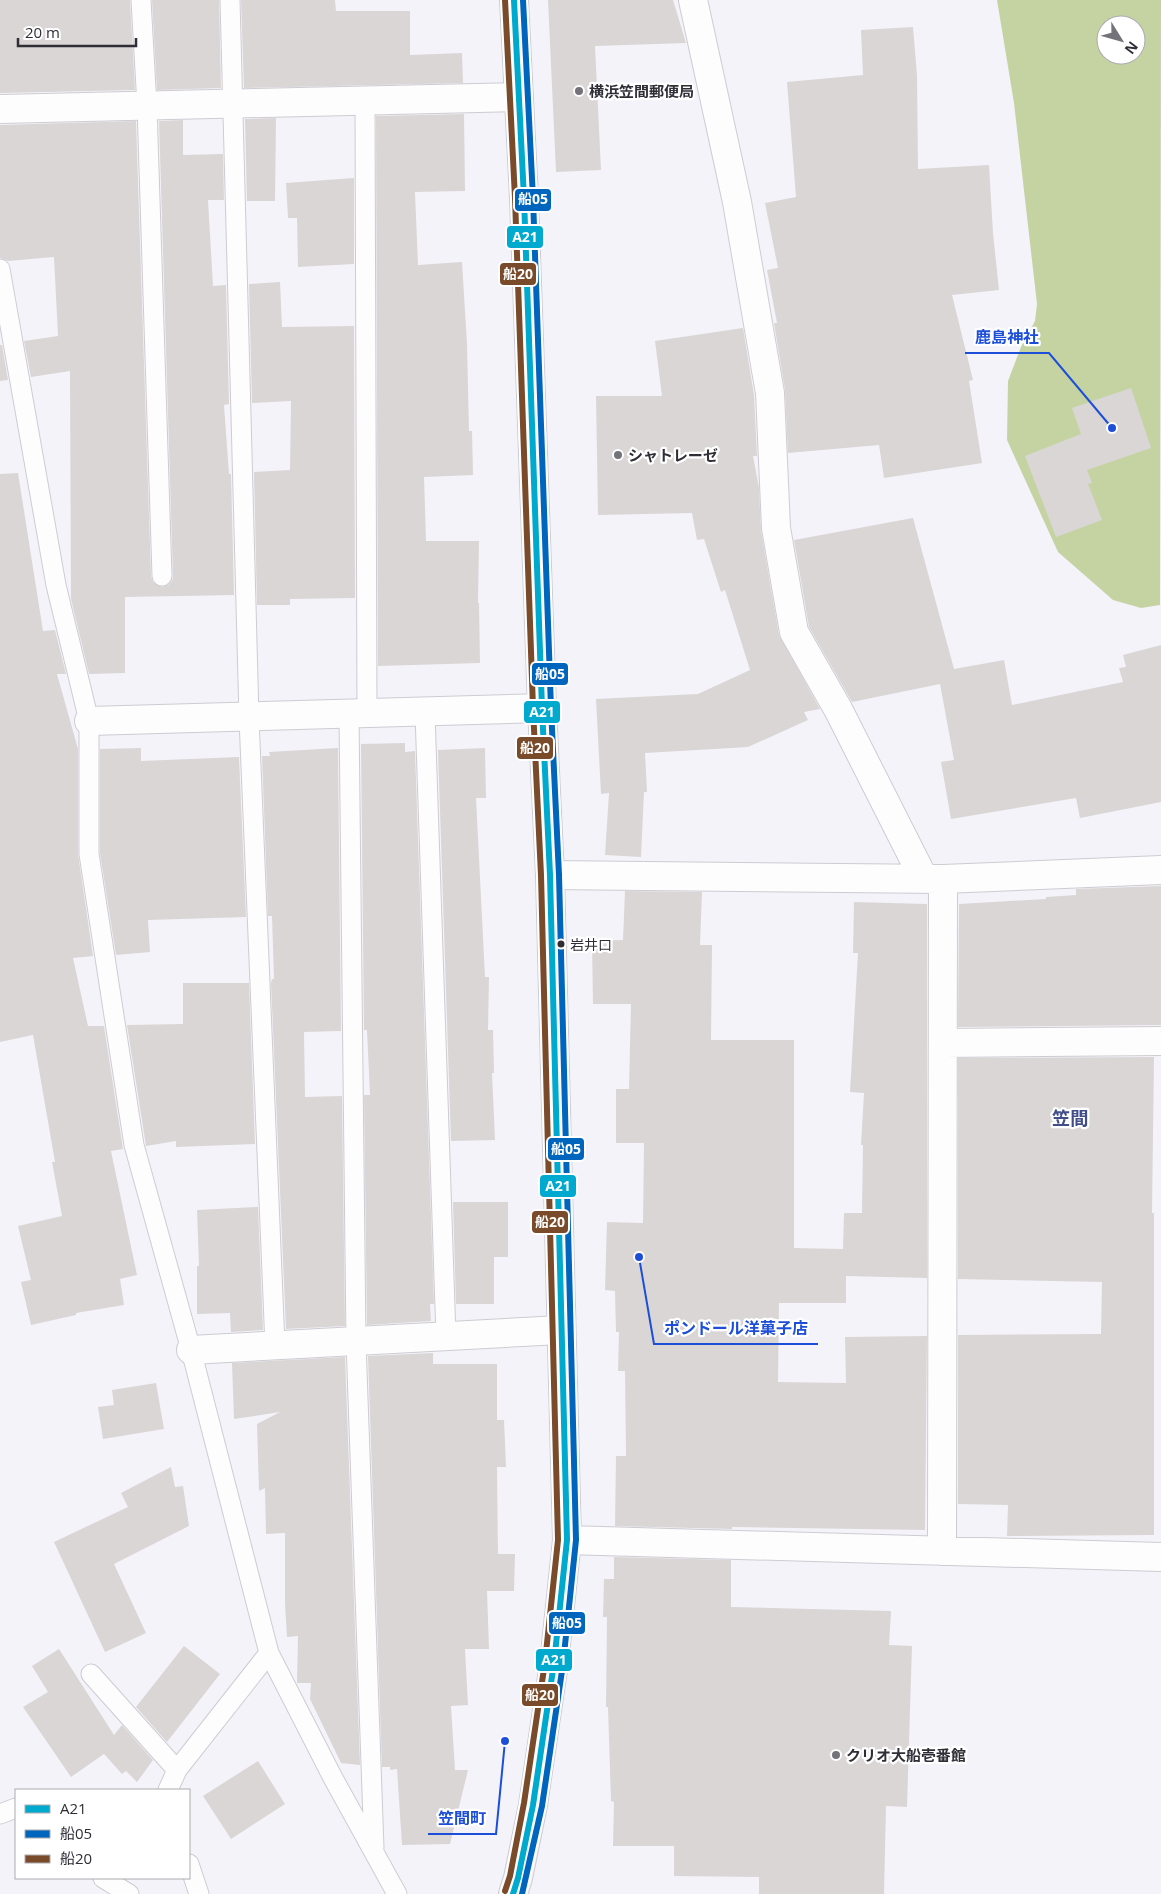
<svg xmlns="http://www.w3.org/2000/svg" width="1161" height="1894" font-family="'Open Sans','Noto Sans JP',sans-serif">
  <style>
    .forest { fill: #c5d3a3; fill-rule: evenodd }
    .building { fill: #dad6d6 }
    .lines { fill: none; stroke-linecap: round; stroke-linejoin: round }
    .lane-casing { stroke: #cdccd2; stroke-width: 21 }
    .street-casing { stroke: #cdccd2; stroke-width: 30 }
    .secondary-casing { stroke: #cdccd2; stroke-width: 30 }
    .lane { stroke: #fdfdfe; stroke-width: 19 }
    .street { stroke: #fdfdfe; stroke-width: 28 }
    .secondary { stroke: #f7f3f4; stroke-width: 28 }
    .bus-1-casing { stroke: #fff; stroke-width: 10 }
    .bus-2-casing { stroke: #fff; stroke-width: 10 }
    .bus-3-casing { stroke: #fff; stroke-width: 10 }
    .bus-1 { stroke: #00a9ce; stroke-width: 6 }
    .bus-2 { stroke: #0065bd; stroke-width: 6 }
    .bus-3 { stroke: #7a4b2a; stroke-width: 6 }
    .poi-dot { fill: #74737a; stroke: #fff; stroke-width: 2 }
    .bus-dot { fill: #2f2e36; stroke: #fff; stroke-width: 2 }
    .labels { text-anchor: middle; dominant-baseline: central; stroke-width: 4.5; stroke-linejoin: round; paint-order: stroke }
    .bus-label { font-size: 14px; fill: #2f2e36; stroke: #fff; text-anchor: start }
    .poi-label { font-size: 15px; font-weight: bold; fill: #2f2e36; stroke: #fff; text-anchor: start }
    .quarter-label { font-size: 18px; font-weight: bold; fill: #414e8a; stroke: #fff }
    .leader { fill: none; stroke: #1d4ed8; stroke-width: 2 }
    .callout-dot { fill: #1d4ed8; stroke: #fff; stroke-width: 2 }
    .callout-label { font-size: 16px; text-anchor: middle; font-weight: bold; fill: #1d4ed8; stroke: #fff; stroke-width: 4.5; stroke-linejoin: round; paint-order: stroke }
    .line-badge { stroke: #fff; stroke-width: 2 }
    .badge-label { font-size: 14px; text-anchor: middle; font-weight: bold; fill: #fff }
  </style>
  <rect width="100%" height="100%" fill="#f4f3f9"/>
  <path class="forest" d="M 997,0 L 1161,0 L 1160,605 L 1141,608 L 1113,600 L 1058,552 L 1007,440 L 1008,381 L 1021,347 L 1035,321 L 1037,304 L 1014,103 ZM 1106,25 L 1136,25 L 1136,55 L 1106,55 Z"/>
  <path class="building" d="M 0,0 L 130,0 L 135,90 L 0,93 Z
    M 152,0 L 219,0 L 221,88 L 157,90 Z
    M 241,0 L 335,0 L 336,11 L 410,11 L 410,55 L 462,53 L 463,83 L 244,88 Z
    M 548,0 L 673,0 L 686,43 L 595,46 L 601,170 L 556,172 Z
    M 913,27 L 917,75 L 918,169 L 989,165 L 993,233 L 999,290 L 952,295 L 973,380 L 969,381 L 982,463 L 884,478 L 879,445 L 788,453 L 785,390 L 774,323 L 777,323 L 767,270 L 778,268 L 765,203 L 796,197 L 787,82 L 863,75 L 861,30 Z
    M 464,114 L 465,191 L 415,192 L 418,265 L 462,262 L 467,344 L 469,431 L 472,431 L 473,475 L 424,477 L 426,541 L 479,541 L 478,603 L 479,603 L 480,663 L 378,666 L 376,116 Z
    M 276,118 L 275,201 L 247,201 L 245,119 Z
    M 183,120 L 183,155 L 223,154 L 224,200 L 208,200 L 213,286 L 226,285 L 229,404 L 224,405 L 229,474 L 231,474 L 234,595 L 125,597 L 125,673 L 89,674 L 71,599 L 70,371 L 31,377 L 24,341 L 58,336 L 54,257 L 8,261 L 0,258 L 0,125 L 136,121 L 151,576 L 153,582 L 162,587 L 168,585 L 172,581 L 173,576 L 159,121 Z
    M 354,178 L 354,264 L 298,267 L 297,218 L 288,218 L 286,183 Z
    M 280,282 L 282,327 L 354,326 L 355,598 L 290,599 L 290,605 L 257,605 L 254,472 L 290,470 L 291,401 L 252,403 L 249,284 Z
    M 743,328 L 754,395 L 757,456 L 753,456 L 759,488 L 761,531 L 779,635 L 820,709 L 804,712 L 808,720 L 748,747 L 645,753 L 647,792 L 644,792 L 641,857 L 605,855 L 609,793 L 601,794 L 596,699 L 698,694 L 750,670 L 725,590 L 721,592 L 704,539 L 697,540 L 692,513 L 598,515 L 596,396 L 662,396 L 655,341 Z
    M 0,345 L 2,345 L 8,380 L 0,381 Z
    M 1131,388 L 1151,448 L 1087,470 L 1092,483 L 1088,484 L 1102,520 L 1056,537 L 1025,456 L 1081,434 L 1072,408 Z
    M 18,473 L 43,631 L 55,630 L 66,674 L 57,674 L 78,749 L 78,854 L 93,956 L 73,958 L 88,1026 L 104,1026 L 123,1149 L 111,1151 L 137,1275 L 120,1279 L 124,1305 L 76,1313 L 76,1315 L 31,1325 L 21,1282 L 31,1280 L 18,1226 L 62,1216 L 52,1162 L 55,1162 L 33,1035 L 0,1042 L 0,474 Z
    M 913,518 L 954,669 L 1004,660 L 1012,705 L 1123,682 L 1119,668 L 1126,667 L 1123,655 L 1161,645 L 1161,802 L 1080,818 L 1076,798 L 951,819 L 941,762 L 954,760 L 940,684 L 852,702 L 809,627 L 794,540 Z
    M 405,743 L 405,752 L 415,751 L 434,1304 L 430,1304 L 431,1321 L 367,1325 L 364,1095 L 370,1095 L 367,1030 L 364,1030 L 361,744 Z
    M 141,748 L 141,761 L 239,757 L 246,917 L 148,920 L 150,952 L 116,955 L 100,853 L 100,749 Z
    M 338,748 L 341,1031 L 304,1032 L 305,1097 L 342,1096 L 345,1326 L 286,1329 L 271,983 L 272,979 L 274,979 L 272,916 L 268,916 L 262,756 L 270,756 L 269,752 Z
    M 485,748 L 486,798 L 476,798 L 485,977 L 489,977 L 488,1030 L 493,1030 L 494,1073 L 492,1073 L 495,1140 L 451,1141 L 438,750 Z
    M 1161,886 L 1161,1025 L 958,1027 L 959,904 L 1046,899 L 1046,897 L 1076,895 L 1076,889 Z
    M 625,891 L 702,892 L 700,945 L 712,945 L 711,1040 L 794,1040 L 794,1248 L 843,1249 L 844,1213 L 862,1213 L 863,1145 L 861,1145 L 864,1093 L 850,1092 L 858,953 L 853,953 L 854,902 L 927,904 L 927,1278 L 846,1276 L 846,1303 L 779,1303 L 778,1382 L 846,1383 L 845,1337 L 927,1336 L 925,1530 L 732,1527 L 732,1529 L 615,1526 L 616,1456 L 626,1456 L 625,1371 L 618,1371 L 619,1332 L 616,1332 L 615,1291 L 605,1290 L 607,1222 L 643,1223 L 644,1143 L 616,1143 L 616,1089 L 629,1089 L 631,1004 L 593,1004 L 592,941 L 623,940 Z
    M 183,983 L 249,983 L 255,1144 L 176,1147 L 176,1141 L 146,1146 L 127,1025 L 183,1024 Z
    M 1154,1057 L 1152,1213 L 1154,1213 L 1154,1535 L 1007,1536 L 1008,1505 L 958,1504 L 958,1335 L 1101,1334 L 1102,1282 L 958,1279 L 958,1058 Z
    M 453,1202 L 508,1202 L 508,1257 L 494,1257 L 494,1304 L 456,1304 Z
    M 258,1207 L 263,1330 L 231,1332 L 230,1313 L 197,1314 L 197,1266 L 199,1266 L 197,1210 Z
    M 433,1353 L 433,1364 L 497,1364 L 497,1420 L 504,1420 L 506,1467 L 497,1467 L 498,1554 L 515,1554 L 514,1591 L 487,1591 L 489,1649 L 465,1649 L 468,1705 L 451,1706 L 455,1770 L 468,1770 L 450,1844 L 402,1845 L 397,1769 L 390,1770 L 390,1767 L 382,1767 L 368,1356 Z
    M 345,1357 L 360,1765 L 341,1763 L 310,1699 L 311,1683 L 297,1683 L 298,1636 L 287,1637 L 285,1604 L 285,1533 L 266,1534 L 265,1488 L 259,1491 L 257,1424 L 280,1412 L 234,1419 L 232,1363 Z
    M 156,1383 L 164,1429 L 103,1439 L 98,1407 L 114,1405 L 112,1390 Z
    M 171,1467 L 175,1487 L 183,1486 L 189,1526 L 114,1564 L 146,1633 L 105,1652 L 54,1542 L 128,1507 L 121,1493 Z
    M 614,1557 L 731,1560 L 731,1607 L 891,1611 L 889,1645 L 912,1646 L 907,1807 L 886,1806 L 884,1894 L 759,1894 L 759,1877 L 674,1876 L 674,1846 L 613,1846 L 614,1802 L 611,1801 L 608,1707 L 606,1707 L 607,1617 L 603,1617 L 604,1579 L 614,1579 Z
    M 184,1646 L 220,1674 L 167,1742 L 136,1707 Z
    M 59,1649 L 114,1735 L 122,1725 L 153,1760 L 137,1782 L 126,1771 L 122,1774 L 104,1754 L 71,1777 L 23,1707 L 48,1692 L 32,1666 Z
    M 258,1761 L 285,1804 L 231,1839 L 203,1796 Z"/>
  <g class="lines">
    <defs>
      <path id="lane" d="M 141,0 L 147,106 L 162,576
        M 230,0 L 249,718 L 275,1346
        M 365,101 L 367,714
        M 0,269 L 56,585 L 89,721 L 89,854 L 134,1145 L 191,1350 L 269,1653 L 333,1778 L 397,1894
        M 425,713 L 446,1337
        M 349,715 L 356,1342 L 374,1848
        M 91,1674 L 177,1770
        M 168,1790 L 177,1770 L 269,1653
        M 0,1814 L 16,1808
        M 189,1864 L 199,1894
        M 103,1878 L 129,1894"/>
      <path id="street" d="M 693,0 L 737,202 L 770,393 L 776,528 L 794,632 L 838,709 L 924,879
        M 0,109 L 519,97
        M 89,721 L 542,708
        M 550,875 L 943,879 L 1161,870
        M 943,1043 L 1161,1041
        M 191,1350 L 560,1330
        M 567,1540 L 1161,1557
        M 942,1551 L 943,879"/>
      <path id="secondary" d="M 513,1894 L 518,1878 L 533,1805 L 554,1663 L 567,1540 L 550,875 L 542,708 L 524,198 L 514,0"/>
    </defs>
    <use href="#lane" class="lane-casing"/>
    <use href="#street" class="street-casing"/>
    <use href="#secondary" class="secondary-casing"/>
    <use href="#lane" class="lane"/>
    <use href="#street" class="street"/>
    <use href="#secondary" class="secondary"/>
    <defs>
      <path id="bus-1" d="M 513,1894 L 518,1878 L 533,1805 L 554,1663 L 567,1540 L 550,875 L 542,708 L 524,198 L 514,0"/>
      <path id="bus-2" d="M 522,1894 L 542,1806 L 563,1664 L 576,1540 L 559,875 L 551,708 L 533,198 L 523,0"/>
      <path id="bus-3" d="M 505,1891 L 510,1876 L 524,1803 L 545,1662 L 558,1540 L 541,875 L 533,708 L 515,198 L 505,0"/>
    </defs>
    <use href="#bus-1" class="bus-1-casing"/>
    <use href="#bus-2" class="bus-2-casing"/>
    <use href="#bus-3" class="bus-3-casing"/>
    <use href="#bus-1" class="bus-1"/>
    <use href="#bus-2" class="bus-2"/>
    <use href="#bus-3" class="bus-3"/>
  </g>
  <g class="poi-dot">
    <circle cx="579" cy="91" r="5"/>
    <circle cx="618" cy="455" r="5"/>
    <circle cx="836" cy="1755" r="5"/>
  </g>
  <circle class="bus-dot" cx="561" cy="944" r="4.5"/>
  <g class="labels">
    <g class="bus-label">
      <text x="570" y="944">岩井口</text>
    </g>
    <g class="poi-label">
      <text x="589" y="91">横浜笠間郵便局</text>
      <text x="628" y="455">シャトレーゼ</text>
      <text x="846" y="1755">クリオ大船壱番館</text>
    </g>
    <g class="quarter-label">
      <text x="1070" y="1118">笠間</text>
    </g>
  </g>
  <path class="leader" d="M1112 428L1049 353H965M639 1257L654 1344H818M505 1741L496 1834H428"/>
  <g class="callout-dot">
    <circle cx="1112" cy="428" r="5"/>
    <circle cx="639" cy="1257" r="5"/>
    <circle cx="505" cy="1741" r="5"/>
  </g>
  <g class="callout-label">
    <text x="1007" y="343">鹿島神社</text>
    <text x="736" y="1334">ポンドール洋菓子店</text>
    <text x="462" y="1824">笠間町</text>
  </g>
  <g class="line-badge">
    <rect x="514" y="188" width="38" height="24" rx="5" fill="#0065bd"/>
    <rect x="506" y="225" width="38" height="24" rx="5" fill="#00a9ce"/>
    <rect x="499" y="262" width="38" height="24" rx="5" fill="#7a4b2a"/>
    <rect x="531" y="662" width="38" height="24" rx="5" fill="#0065bd"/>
    <rect x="523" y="700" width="38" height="24" rx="5" fill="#00a9ce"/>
    <rect x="516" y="736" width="38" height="24" rx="5" fill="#7a4b2a"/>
    <rect x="547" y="1137" width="38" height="24" rx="5" fill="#0065bd"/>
    <rect x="539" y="1174" width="38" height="24" rx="5" fill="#00a9ce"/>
    <rect x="531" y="1210" width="38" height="24" rx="5" fill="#7a4b2a"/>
    <rect x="548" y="1611" width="38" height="24" rx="5" fill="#0065bd"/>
    <rect x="535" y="1648" width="38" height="24" rx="5" fill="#00a9ce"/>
    <rect x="521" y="1683" width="38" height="24" rx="5" fill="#7a4b2a"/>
  </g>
  <g class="badge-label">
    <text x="533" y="204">船05</text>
    <text x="525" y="242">A21</text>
    <text x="518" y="279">船20</text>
    <text x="550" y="679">船05</text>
    <text x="542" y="717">A21</text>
    <text x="535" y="753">船20</text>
    <text x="566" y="1154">船05</text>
    <text x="558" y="1191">A21</text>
    <text x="550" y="1227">船20</text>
    <text x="567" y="1628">船05</text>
    <text x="554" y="1665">A21</text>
    <text x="540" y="1700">船20</text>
  </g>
  <rect x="15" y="1789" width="175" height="90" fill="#ffffff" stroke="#acabaf"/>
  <rect x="25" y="1805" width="25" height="8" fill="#00a9ce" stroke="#acabaf"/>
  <text x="60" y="1814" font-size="15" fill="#2f2e36">A21</text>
  <rect x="25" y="1830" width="25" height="8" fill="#0065bd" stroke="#acabaf"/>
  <text x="60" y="1839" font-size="15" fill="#2f2e36">船05</text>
  <rect x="25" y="1855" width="25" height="8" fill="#7a4b2a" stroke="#acabaf"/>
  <text x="60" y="1864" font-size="15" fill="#2f2e36">船20</text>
  <g transform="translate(1121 40) rotate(127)"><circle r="24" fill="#ffffff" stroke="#acabaf"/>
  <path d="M0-4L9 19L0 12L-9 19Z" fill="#74737a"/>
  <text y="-8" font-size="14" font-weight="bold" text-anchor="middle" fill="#2f2e36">N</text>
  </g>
  <path d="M18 38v8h118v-8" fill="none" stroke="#2f2e36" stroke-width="2.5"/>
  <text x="25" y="38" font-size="15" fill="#2f2e36" stroke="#ffffff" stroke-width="4" paint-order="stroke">20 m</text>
</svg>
